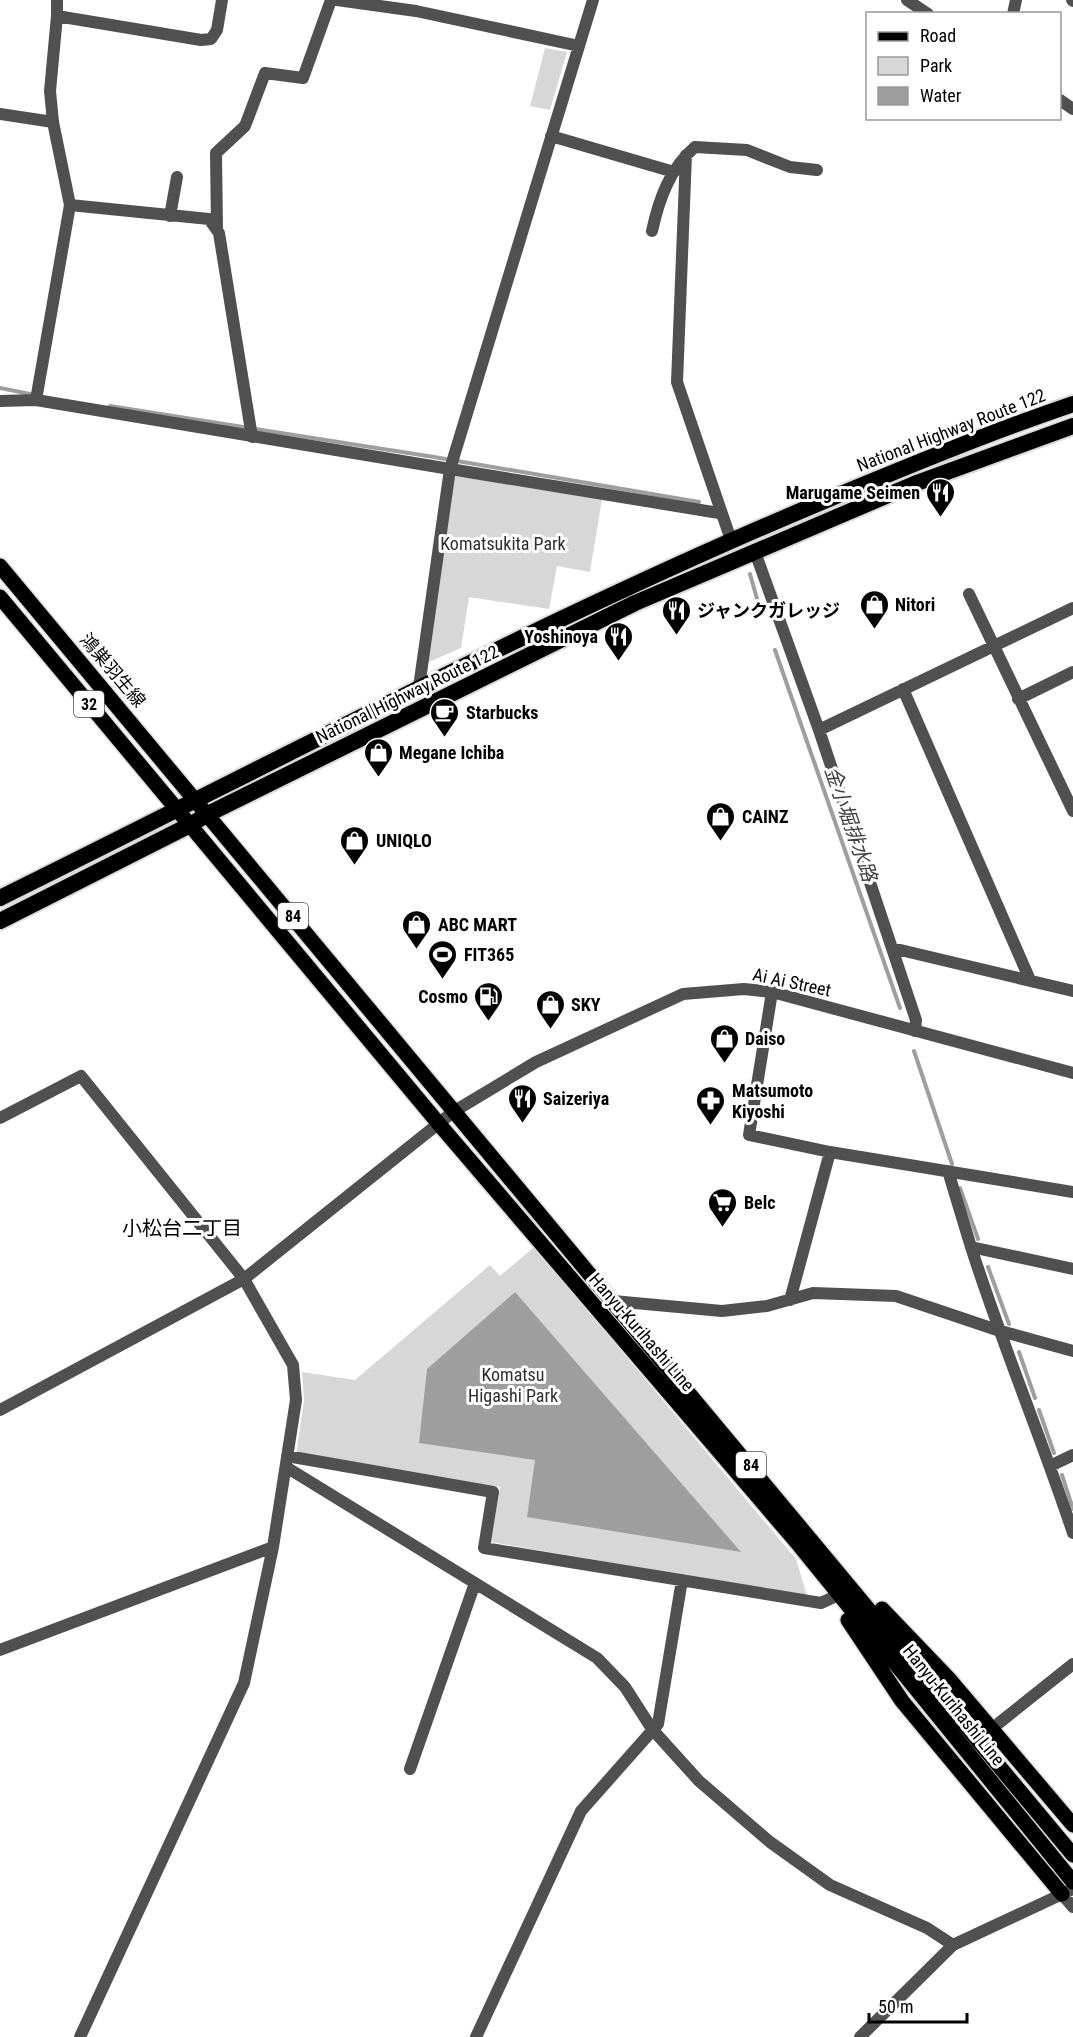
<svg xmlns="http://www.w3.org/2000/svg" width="1073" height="2037" font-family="'Roboto Condensed','Noto Sans JP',sans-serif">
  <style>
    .green { fill: #d7d7d7 }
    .water { fill: #9e9e9e }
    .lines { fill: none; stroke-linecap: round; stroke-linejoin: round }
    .stream { stroke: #9e9e9e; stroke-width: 4 }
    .primary-casing { stroke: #dbdbdb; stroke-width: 18 }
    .trunk-casing { stroke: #dbdbdb; stroke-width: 20 }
    .minor { stroke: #505050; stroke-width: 12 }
    .tertiary { stroke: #505050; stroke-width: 12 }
    .primary { stroke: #000; stroke-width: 15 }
    .trunk { stroke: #000; stroke-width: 16 }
    .labels { text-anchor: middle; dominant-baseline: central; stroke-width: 6; stroke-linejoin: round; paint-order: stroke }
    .shield { fill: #fff; stroke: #4c4c4c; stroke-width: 1.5 }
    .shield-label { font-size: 16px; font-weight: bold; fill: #000 }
    .street-label { font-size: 18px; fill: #000; stroke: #fff }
    .poi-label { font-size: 18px; font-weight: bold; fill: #000; stroke: #fff; text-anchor: start }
    .park-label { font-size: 18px; fill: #2e2e2e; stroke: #fff }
    .water-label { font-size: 20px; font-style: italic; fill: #3f3f3f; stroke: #fff }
    .neighbourhood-label { font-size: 20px; fill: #000; stroke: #fff }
  </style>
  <rect width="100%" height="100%" fill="#fff"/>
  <path class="green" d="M 545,48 L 567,52 L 550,110 L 530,106 Z
    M 454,476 L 602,499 L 590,572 L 557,566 L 549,609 L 469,597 L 461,648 L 422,665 Z
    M 534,1247 L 796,1559 L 807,1596 L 491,1542 L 500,1487 L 296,1455 L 304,1401 L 302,1372 L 355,1380 L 490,1265 L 500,1276 Z"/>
  <path class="water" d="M 515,1292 L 741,1552 L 527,1517 L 535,1460 L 419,1443 L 427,1369 Z"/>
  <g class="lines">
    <path class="stream" d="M 0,388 L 35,395
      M 110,406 L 434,457 L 699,502
      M 750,574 L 761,613
      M 775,650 L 900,1008
      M 914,1051 L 952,1164
      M 960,1188 L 978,1239
      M 988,1267 L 1009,1324
      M 1019,1352 L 1035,1398
      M 1039,1410 L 1054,1453
      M 1062,1475 L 1073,1509"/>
    <defs>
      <path id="primary" d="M 0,566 L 1073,1855
        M 0,597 L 439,1124 L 799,1545 L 1073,1882
        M 882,1609 L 950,1680 L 1073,1825
        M 848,1620 L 902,1701 L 1062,1894"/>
      <path id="trunk" d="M 0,898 C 274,763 542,619 824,501 C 906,467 988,433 1073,404
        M 0,921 L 190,825 L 208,814 L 635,603 L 914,484 L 1073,426"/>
    </defs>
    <use href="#primary" class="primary-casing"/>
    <use href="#trunk" class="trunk-casing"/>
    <path class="minor" d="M 57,0 L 57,16 L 201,40 L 211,39 L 217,30 L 222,0
      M 337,0 L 416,11 L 579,46
      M 1072,0 L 1073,1
      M 1013,14 L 1016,0
      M 53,122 L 50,91 L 57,16
      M 551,136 L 674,172
      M 686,155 L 677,382 L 731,540
      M 70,205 L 209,219 L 219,233 L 252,437
      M 170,216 L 177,177
      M 217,229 L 216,153 L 245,126 L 265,73 L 303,78 L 331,0
      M 652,231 C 659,199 670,168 695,147 L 747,150 L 790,167 L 817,170
      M 450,469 L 719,513
      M 755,552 L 819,730 L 916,1020 L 915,1031
      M 969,594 L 1073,811
      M 419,687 L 450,469 L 593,0
      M 903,689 L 1030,980
      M 1018,699 L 1073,672
      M 819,730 L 1073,608
      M 892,948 L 1073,991
      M 772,992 L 749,1135 L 830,1152 L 1073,1192
      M 0,1118 L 81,1076 L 244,1279 L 293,1365 L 296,1400 L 273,1547 L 0,1650
      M 948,1171 L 971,1247 L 1073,1269
      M 971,1247 C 1002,1344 1041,1437 1073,1533
      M 790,1300 L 830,1152
      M 613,1301 L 722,1311 L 767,1306 L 813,1293 L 896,1296 L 997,1330 L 1073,1351
      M 287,1456 L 493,1492 L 484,1548 L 821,1603 L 834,1597
      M 1050,1466 L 1073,1455
      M 286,1467 L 597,1658 L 625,1687 L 652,1729 L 699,1781 L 770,1842 L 830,1885 L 927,1928 L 953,1945
      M 999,1723 L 1073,1664
      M 410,1769 L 475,1583
      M 1062,1894 L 1073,1907
      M 80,2037 L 244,1683 L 273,1547
      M 476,2037 L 581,1811 L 658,1724 L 682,1580
      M 860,2037 L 953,1945 L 1073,1889"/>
    <path class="tertiary" d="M 907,0 L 928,14
      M 1060,100 L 1073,109
      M 0,114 L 53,122 L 70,205 L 36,400
      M 0,401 L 36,400 L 450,469
      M 0,1410 L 244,1279 L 453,1112 L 536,1062 L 683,994 L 744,989 L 772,992 L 1073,1073"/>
    <use href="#primary" class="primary"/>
    <use href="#trunk" class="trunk"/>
  </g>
  <defs>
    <symbol id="restaurant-pin" viewBox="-11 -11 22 30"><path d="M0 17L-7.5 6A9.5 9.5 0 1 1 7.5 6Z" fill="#000" stroke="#fff"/><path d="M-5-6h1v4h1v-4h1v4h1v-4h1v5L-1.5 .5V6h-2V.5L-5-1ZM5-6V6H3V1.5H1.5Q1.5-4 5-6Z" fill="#fff"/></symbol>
    <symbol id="shop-pin" viewBox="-11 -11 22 30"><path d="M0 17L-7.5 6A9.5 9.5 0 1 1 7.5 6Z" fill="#000" stroke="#fff"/><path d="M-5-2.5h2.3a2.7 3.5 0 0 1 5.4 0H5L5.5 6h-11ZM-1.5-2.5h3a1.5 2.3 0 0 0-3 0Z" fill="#fff"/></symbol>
    <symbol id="cafe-pin" viewBox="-11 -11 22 30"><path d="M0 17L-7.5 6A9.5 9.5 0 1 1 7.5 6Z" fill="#000" stroke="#fff"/><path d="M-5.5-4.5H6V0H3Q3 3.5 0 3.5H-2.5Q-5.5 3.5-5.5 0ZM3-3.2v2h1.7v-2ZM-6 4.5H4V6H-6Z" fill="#fff"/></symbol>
    <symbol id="stadium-pin" viewBox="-11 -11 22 30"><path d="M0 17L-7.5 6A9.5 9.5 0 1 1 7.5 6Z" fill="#000" stroke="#fff"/><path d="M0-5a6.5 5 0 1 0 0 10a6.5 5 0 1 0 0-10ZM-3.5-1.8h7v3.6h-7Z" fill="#fff"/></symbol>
    <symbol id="fuel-pin" viewBox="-11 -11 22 30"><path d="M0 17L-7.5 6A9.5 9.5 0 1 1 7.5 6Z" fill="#000" stroke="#fff"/><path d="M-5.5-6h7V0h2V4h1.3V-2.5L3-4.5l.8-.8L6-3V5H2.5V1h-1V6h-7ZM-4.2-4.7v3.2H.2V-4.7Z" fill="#fff"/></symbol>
    <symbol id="pharmacy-pin" viewBox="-11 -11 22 30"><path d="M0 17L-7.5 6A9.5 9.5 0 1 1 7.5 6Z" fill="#000" stroke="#fff"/><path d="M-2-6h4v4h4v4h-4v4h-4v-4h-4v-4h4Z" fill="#fff"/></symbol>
    <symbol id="supermarket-pin" viewBox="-11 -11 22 30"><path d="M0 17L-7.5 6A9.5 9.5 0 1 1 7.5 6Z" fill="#000" stroke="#fff"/><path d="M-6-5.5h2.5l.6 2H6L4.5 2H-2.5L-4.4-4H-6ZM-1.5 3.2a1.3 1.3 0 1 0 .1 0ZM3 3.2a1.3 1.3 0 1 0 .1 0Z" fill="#fff"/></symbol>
  </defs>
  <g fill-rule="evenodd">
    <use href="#restaurant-pin" x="924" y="476" width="33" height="45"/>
    <use href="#shop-pin" x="858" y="588" width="33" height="45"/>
    <use href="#restaurant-pin" x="660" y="594" width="33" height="45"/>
    <use href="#restaurant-pin" x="602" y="620" width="33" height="45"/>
    <use href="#cafe-pin" x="428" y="696" width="33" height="45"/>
    <use href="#shop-pin" x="362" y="736" width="33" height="45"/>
    <use href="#shop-pin" x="704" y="800" width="33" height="45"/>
    <use href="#shop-pin" x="338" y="824" width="33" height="45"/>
    <use href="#shop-pin" x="400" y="908" width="33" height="45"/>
    <use href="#stadium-pin" x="426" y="938" width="33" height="45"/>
    <use href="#fuel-pin" x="472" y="980" width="33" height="45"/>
    <use href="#shop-pin" x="534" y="988" width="33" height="45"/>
    <use href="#shop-pin" x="708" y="1022" width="33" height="45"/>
    <use href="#restaurant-pin" x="506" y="1082" width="33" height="45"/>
    <use href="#pharmacy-pin" x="694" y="1084" width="33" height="45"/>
    <use href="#supermarket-pin" x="706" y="1186" width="33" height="45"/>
  </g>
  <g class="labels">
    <g class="shield">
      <rect x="74" y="691" width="30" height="26" rx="4.5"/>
      <rect x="278" y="903" width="30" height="26" rx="4.5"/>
      <rect x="736" y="1452" width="30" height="26" rx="4.5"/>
    </g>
    <g class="shield-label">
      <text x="89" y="704">32</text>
      <text x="293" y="916">84</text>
      <text x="751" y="1465">84</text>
    </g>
    <g class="street-label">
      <text transform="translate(951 430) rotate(-21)">National Highway Route 122</text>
      <text transform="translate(113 670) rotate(50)">鴻巣羽生線</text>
      <text transform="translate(407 694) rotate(-26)">National Highway Route 122</text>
      <text transform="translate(792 982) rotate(12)">Ai Ai Street</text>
      <text transform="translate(642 1332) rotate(49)">Hanyu-Kurihashi Line</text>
      <text transform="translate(954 1705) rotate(51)">Hanyu-Kurihashi Line</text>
    </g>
    <g class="poi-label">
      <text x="920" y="492" text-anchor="end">Marugame Seimen</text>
      <text x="895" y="604">Nitori</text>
      <text x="697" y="610">ジャンクガレッジ</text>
      <text x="598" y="636" text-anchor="end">Yoshinoya</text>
      <text x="466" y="712">Starbucks</text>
      <text x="399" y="752">Megane Ichiba</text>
      <text x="742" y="816">CAINZ</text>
      <text x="376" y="840">UNIQLO</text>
      <text x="438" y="924">ABC MART</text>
      <text x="464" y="954">FIT365</text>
      <text x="468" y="996" text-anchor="end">Cosmo</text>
      <text x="571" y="1004">SKY</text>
      <text x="745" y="1038">Daiso</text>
      <text x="732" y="1090">Matsumoto<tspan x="732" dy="21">Kiyoshi</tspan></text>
      <text x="543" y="1098">Saizeriya</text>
      <text x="744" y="1202">Belc</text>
    </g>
    <g class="park-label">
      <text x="503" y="543">Komatsukita Park</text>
      <text x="513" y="1374">Komatsu<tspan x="513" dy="21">Higashi Park</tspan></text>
    </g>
    <g class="water-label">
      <text transform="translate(851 824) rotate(71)">金小堀排水路</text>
    </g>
    <g class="neighbourhood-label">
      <text x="182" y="1228">小松台二丁目</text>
    </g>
  </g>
  <rect x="866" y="12" width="195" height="108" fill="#ffffff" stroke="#999999" stroke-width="1.5"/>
  <rect x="878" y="32" width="30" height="9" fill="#000000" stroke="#999999" stroke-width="1.5"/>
  <text x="920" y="42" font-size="18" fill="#000000">Road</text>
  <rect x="878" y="57" width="30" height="18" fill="#d7d7d7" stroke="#999999" stroke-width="1.5"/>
  <text x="920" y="72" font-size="18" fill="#000000">Park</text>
  <rect x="878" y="87" width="30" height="18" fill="#9e9e9e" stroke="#999999" stroke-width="1.5"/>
  <text x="920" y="102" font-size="18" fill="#000000">Water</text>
  <path d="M869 2013v9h98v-9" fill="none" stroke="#000000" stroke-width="3"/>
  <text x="878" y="2013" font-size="18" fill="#000000" stroke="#ffffff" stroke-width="4.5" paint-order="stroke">50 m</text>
</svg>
